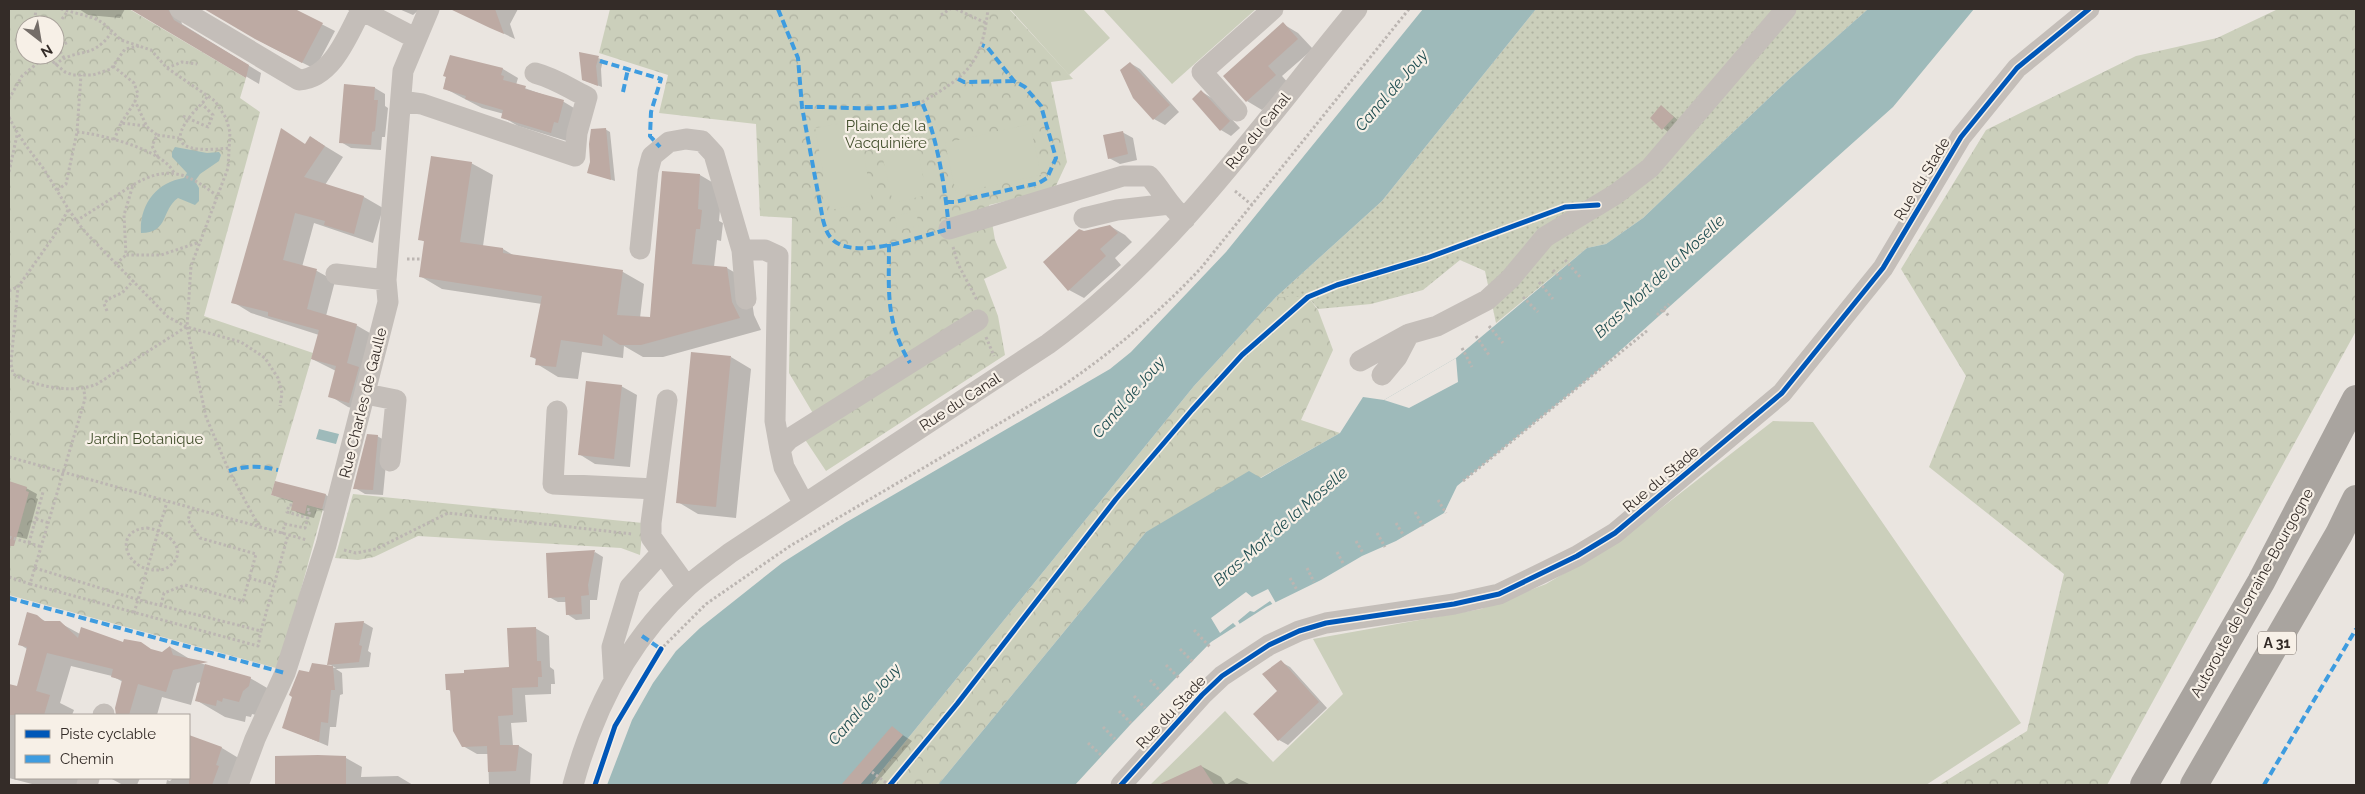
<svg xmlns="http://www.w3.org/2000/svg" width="2365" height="794" viewBox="0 0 2365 794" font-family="Raleway,sans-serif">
<defs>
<pattern id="grass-dots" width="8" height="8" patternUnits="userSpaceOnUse" patternTransform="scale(1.25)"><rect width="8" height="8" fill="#cbcfbb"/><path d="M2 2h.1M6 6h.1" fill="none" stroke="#afb2a1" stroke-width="1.8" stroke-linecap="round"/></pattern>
<pattern id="forest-crowns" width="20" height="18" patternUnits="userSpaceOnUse" patternTransform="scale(1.25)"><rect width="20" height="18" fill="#cbcfbb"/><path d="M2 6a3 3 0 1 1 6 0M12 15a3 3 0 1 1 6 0" fill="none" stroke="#afb2a1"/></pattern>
</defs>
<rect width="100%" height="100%" fill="#eae5e0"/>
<!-- grass -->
<path fill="url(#grass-dots)" d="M1536 9H1868L1788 80 1643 218 1606 244 1587 248 1496 323 1485 271 1460 260 1423 290 1371 304 1318 309 1308 297H1276L1382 201Z"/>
<!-- forest -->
<path fill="url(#forest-crowns)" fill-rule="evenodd" d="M9 9H129L246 78 240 98 260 112 204 316 313 353 271 495 323 509 288 637 276 668 9 595ZM25 25H55V55H25Z
M610 9H1009L1073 79 1051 82 1067 162 1054 190 989 205 995 240 1007 268 984 279 998 316 1005 355 826 471 796 426 814 415 789 373 792 218 760 216 756 124 659 113 668 75 599 53Z
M2278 9H2356V331L2107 785H1939L2027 731 2064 574 1929 467 1966 376 1901 269 1986 130 2136 56 2217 38Z
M1276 297H1308L1318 310 1333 350 1301 420 1340 433 1260 478 1146 532 938 785H870L1194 386Z
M353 494 643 523 640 555 621 548 418 536 374 557 358 560 335 558Z"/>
<!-- pitch -->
<path fill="#cbcfbb" d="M1010 9H1083L1110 38 1069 75Z
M1103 9H1256L1172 84Z
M858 120 872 202 830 210 815 128Z
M1030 124 1041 175 956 193 945 143Z
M913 129 927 195 893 203 878 137Z
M916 211 919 226 897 230 895 216Z
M1773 421 1813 422 2021 723 1926 785H1150L1225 711 1273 762 1343 694 1313 639 1481 609 1546 584 1619 541Z"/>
<!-- water -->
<path fill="#9ebaba" d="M1423 9H1536L1382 201 1276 297 1194 386 870 785H607L632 720 653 683 676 651 700 628 782 563 845 523 1110 369 1131 352 1226 252Z
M1868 9H1974L1893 107 1594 374 1457 486 1444 513 1396 541 1362 556 1321 580 1266 607 1211 642 1130 725 1075 785H938L1146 532 1249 471 1261 478 1340 433 1363 397 1384 400 1456 358 1587 248 1606 244 1643 218 1788 80Z
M175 147 207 153 219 152 221 155 219 161 200 174 195 181 199 188V201L195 205 178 198C161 210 169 233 141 233 139 206 156 182 184 178L187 173 172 157V152Z
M319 429 339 434 336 444 316 439Z"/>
<!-- pier -->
<path fill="#eae5e0" d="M1456 358 1458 382 1409 408 1384 400Z
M1268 589 1277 605 1274 606 1270 601 1254 612 1250 611 1238 621 1241 626 1238 628 1233 623 1220 633 1211 618 1246 592 1252 597Z"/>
<!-- shadow -->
<path fill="#0003" d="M79 9H125L120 18 88 15Z
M142 9H184L180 16 182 24 261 73 259 84 139 13Z
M206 9H292L335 31 315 69 269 46Z
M399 9H420L413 15Z
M468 9H518L510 24 515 39 465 15Z
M1283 24 1298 33 1313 49 1282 76 1290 85 1262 110 1247 101Z
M450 56 503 69 518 78 516 85 564 102 579 111 567 141 518 126 503 117 504 114 482 108 444 88Z
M598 58 603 60 601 69 602 87 583 80Z
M1130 63 1140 69 1179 112 1165 125 1154 119 1134 97Z
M345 86 375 88 385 94V106L388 108 385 137H382L381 150 351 148 341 142Z
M1202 92 1212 98 1240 128 1231 136 1221 130Z
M1662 107 1678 120 1668 132 1651 118Z
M605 129 610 132 615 181 589 172Z
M1122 132 1133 138 1137 160 1120 164 1109 158Z
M310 137 343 157 325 185 364 197 383 208 373 243 314 223 302 267 317 271 335 281 326 316 356 325 375 336 368 413 348 407 330 396 336 371 312 359 319 335 251 313 233 302Z
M471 163 493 175 483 246 503 249 513 255 623 272 644 284 640 318 651 319 663 172 700 175 722 188 719 221 723 223 721 241 717 240 714 267 727 268 749 281 754 315 761 330 663 357H643L624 346 623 358 582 352 578 379 558 377 537 364V360L532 357 542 304 442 289 420 276 425 242 420 239Z
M1110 226 1125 235 1132 242 1115 258 1121 265 1084 298 1069 290 1084 232Z
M731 357 751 369 736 518 698 514 678 502Z
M621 386 637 395 630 467 595 464 579 454Z
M377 436 388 442 383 495 365 494 355 488Z
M9 483 26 488 37 494 36 498 38 499 27 539 9 535Z
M273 495H326L335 501 332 513 317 509 314 518 302 515 292 509 294 503Z
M595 552 603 557 597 600H590V619L576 620 567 614V602H558L549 597Z
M37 617 47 622 60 623 80 634 162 653 170 647 193 661 250 678 279 695 268 718 252 714 251 717 246 716 245 722 225 717 196 700 201 682 197 683 191 705 162 697 157 715H117L116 709 123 682 112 676 71 666 60 703 74 710 72 715H16V778H95L93 785H36L9 778V685L18 687 27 649 19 644Z
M363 622 373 628 368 651 371 653 369 667 336 669 342 673 343 694 340 695 336 727H330L328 746 283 727 313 665 336 668 329 664Z
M535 628 549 636 550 667 554 670 555 684H551V694L525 695 527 722 511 723 513 746H519L532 754 530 785H489L488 754H477L463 746 452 692 447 689 511 668Z
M1281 662 1290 667 1327 708 1288 745 1279 740Z
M892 728 912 741 875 785H843Z
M191 737 222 748 250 765 243 785H166L167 780 170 781 173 778H189V743Z
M277 757 346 758 362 767 361 777 398 776 413 785H277Z
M1201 766 1221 777 1226 785 1237 778 1251 785H1175L1181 776Z
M110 778H140L137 785H123Z"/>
<!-- building -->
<path fill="#bdaaa3" d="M130 9H168L174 20 249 65 246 78Z
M204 9H295L323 23 302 63 255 39Z
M450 9H495L504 34 490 28Z
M1283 22 1298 39 1268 66 1276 75 1246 102 1223 76Z
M579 52 599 56 596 66 598 86 582 80Z
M450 55 503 68 501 75 504 76 503 80 526 86 525 89 564 100 558 123 554 122 551 133 501 118 503 110 465 99 466 96 443 89 446 77 443 76Z
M1130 62 1170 105 1153 120 1133 98 1120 70Z
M344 84 375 87 374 100H378L375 131 372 132 371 145 339 143Z
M1201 90 1230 121 1220 131 1192 99Z
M1661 105 1674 117 1662 130 1650 118Z
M281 128 305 144 310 136 325 146 304 177 364 196 354 234 324 225 325 221 295 213 283 260 317 269 307 309 357 324 347 363 359 367 349 403 328 397 336 366 311 359 319 330 268 316V312L231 303Z
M606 128 611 180 587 173 590 162 589 144 591 129Z
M1123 131 1128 154 1108 159 1103 135Z
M431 156 472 162 460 242 503 248V253L623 270 617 315 650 317 662 171 700 174 698 209 702 210 700 229H696L692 264 727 267 732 302 740 318 641 345H620L603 334 602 346 561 340 556 367 535 365 536 358 530 357 542 296 419 277 424 241 418 240Z
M1110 225 1118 233 1100 249 1106 256 1068 291 1043 262 1079 229 1084 231Z
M691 352 731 356 716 507 676 503Z
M586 381 622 385 614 459 578 455Z
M367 434 378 435 373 490 353 489Z
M9 481 27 487 26 491 29 492 14 546H9Z
M275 481 326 494 322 509 307 505 305 514 291 510 293 501 271 495Z
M595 550 588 585 589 595 581 596 582 614 566 615 565 597 548 598 546 553Z
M27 612 37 615 44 621H60L78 638 81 627 123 642 124 639 141 642 151 649 162 652 170 646 173 655 208 662 173 670 166 692 138 684 129 715H116L115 708 122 680 111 677 113 669 47 653 36 691 50 695 44 715H9V684L17 686 27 647 18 645Z
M364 621 359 645 362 646 359 662 327 665 335 623Z
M536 627 537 661H541L542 677H538V687L512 688 513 715 498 716 500 745H519L516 771 488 772 487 746 462 747 453 731 450 690H446L445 674 464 673V670L509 667 507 628Z
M1281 660 1319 702 1278 741 1253 714 1277 691 1262 674Z
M312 663 333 666 335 690H331L328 723 321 722 319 742 282 728 292 697 289 695 299 670 309 672Z
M205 664 251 677 249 686 243 691 239 702 223 698 222 702 217 700 216 706 195 701Z
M892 726 903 735 860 785H841Z
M189 735 222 747 216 765 219 766 212 785H189Z
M318 755 346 756V785H275V756Z
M1201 765 1214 785H1158Z"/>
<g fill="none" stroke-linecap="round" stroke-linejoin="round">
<!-- path -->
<path stroke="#bcb6b2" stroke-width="3" stroke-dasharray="2.5 2.5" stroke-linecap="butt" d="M61 9 94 18 103 23 121 40 151 50 167 68 215 101 226 118 230 132 228 168 191 266 187 327 206 417 229 471 260 528
M956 9 986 23
M941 15 950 9
M62 19 67 12
M34 25 36 9
M48 25H52
M55 27 64 44 68 42
M55 43 64 58
M45 55 65 72 73 75H93L111 69 125 49 139 46
M55 65C74 47 92 61 111 33
M113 66 134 83 138 94 135 101 147 127 157 135
M167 68 182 62 197 64
M207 97C202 105 194 110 189 118 161 155 207 150 230 148
M9 99 22 76 46 56
M922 102C968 75 982 64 988 9
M183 116 208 127 213 115 202 104
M9 117C18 136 30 151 43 168 58 191 70 215 88 235L168 317 187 327 241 342 265 358 278 378 282 393 280 406
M121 123 135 102
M77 132C101 134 164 150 174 173
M114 140 121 123 146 126
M158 157 152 146 157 135 179 138
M9 172 17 135
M57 190 66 184 77 132 81 75
M1235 191 1252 205
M68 210 54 236 18 287 11 363 13 374C36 387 73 394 97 384L186 327
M76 221 133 185
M197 243 161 255H126L124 215 133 185C167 165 186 172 216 195
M953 247 958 264 977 300
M407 259H421
M1565 260 1581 278
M116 264 126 255
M1553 270 1562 280
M1539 282 1553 299
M9 291 17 287
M1523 297 1538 312
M1663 310 1669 316
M107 311 104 304 108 299 122 293 134 280
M1657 315 1669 304
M1489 326 1503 343
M1476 336 1489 355
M986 337 994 356
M1462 348 1472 367
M9 457 307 540
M1463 481 1648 330
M1438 500 1446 513
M292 505H289L287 512 308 518
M1415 512 1423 526
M36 519 49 523
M1396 523 1404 536
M147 528C169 531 193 553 165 569 128 578 109 530 147 528Z
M1377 533 1385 547
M282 534 285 524 305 528 310 510 306 509
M9 537 42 547
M1356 541 1363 553
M29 543 43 492
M344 550 356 553 376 549 448 513 632 534
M1337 552 1344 565
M35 568 139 600 261 631 288 535
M1307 568 1314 582
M9 577 30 584 85 399 84 390
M249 578 274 585
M1290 578 1297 590
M30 584 258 646 261 631
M161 605 164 593 185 585 243 601 256 554 200 538 188 520 191 509
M134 613 167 502
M1194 630 1210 647
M1180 649 1193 662
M660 650 706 604 790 546 1058 389C1110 354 1158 314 1201 268L1409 9
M1166 665 1179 678
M1150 680 1161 692
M632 695 657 655
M1134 696 1145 708
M1119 711 1131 723
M1103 727 1115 739
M1088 743 1101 755
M872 772 889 785"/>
<!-- minor -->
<path stroke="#c4beb9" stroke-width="21" d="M180 9 299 80C332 78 348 35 361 10
M359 9 415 38
M401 101 422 104 575 156 577 133 587 97C568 88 557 79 535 73
M1237 111 1202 72 1273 9
M1084 218 1117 210 1170 204
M949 229 1123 176H1149C1162 190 1170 208 1185 219
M640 249 648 171 652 156 669 142 686 139 702 141 714 154 742 250 746 299
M742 250H765L778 256 775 421 780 449
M336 274 386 280
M1360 361 1409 334 1437 326 1487 300 1510 279 1545 237 1616 194 1650 168 1786 9
M1382 375 1397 357 1409 334
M366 394 396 400 390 461
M667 400 651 523V537L687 587
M557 411 553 484 655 489
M804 504 784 467 780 449 789 439 978 320
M614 680 612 647 630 587 662 552
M103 715 104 714
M87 785 89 778
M238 785 255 739 285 673 326 545 388 302 386 280 403 71 429 9
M573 785C593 711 629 639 688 586 701 574 716 564 730 553L1048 344C1172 254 1260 126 1357 9
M1121 785 1202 695 1222 676 1269 645 1299 631 1326 623 1454 604 1499 594 1577 556 1615 533 1782 393 1883 268 1961 137 2017 68 2089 9"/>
<!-- highway -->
<path stroke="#a9a49f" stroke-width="28" d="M2144 785 2261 582 2356 399
M2194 785 2339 534 2356 499"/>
<!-- quiet -->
<path stroke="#3e9ce0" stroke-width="4" stroke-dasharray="8 4" stroke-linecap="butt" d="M778 9 798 58 802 107 823 220C825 227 827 235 833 240 856 261 921 236 949 229 945 187 938 141 922 102 877 113 846 106 802 107
M600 61 661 79 651 112 650 136 660 147
M958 79 964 82 1014 81
M623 92 628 69
M946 202H955L1039 183 1047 178 1056 158 1041 106 1025 87 1014 81 987 47 982 45
M889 244C889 291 885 321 910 363
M229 471C247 465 260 466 278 470
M9 598 285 673
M642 636 661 649
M2264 785 2356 629"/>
<defs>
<path id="cycleway" d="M595 785 615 726 661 649
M890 785 957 704 1116 499 1192 410 1242 355 1308 297 1337 285 1427 258 1565 207 1598 205
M1121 785 1202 695 1222 676 1269 645 1299 631 1326 623 1454 604 1499 594 1577 556 1615 533 1782 393 1883 268 1961 137 2017 68 2089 9"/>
</defs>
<!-- cycleway casing -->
<use href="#cycleway" stroke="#f7f0e7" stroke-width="8"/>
<!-- cycleway -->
<use href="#cycleway" stroke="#0057b8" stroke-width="5"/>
</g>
<g text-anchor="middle" stroke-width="4.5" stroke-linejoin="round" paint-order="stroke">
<!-- shield labels -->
<rect fill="#f7f0e7" stroke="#6e6761" stroke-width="1" x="2258" y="631.5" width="38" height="23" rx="4"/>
<g font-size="14" font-weight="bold" fill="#342c28">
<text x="2277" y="648">A 31</text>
</g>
<!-- park labels -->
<g font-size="15" fill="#44502e" stroke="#f7f0e7">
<text x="886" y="131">Plaine de la<tspan x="886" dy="17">Vacquinière</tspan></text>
<text x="145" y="444">Jardin Botanique</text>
</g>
<!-- street labels -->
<g font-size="15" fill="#342c28" stroke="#f7f0e7">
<text transform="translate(1258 131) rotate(-51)" y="5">Rue du Canal</text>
<text transform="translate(1922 179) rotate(-59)" y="5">Rue du Stade</text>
<text transform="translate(960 402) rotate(-33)" y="5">Rue du Canal</text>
<text transform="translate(363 403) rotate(-76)" y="5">Rue Charles de Gaulle</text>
<text transform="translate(1661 479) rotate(-40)" y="5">Rue du Stade</text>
<text transform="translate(2252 593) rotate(-61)" y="5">Autoroute de Lorraine-Bourgogne</text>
<text transform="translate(1171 712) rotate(-47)" y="5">Rue du Stade</text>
</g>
<!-- water labels -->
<g font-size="16" font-style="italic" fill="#214f52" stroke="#f7f0e7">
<text transform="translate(1391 90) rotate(-49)" y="6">Canal de Jouy</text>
<text transform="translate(1659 276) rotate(-43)" y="6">Bras-Mort de la Moselle</text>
<text transform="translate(1128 397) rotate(-49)" y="6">Canal de Jouy</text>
<text transform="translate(1280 526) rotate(-41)" y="6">Bras-Mort de la Moselle</text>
<text transform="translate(864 704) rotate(-49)" y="6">Canal de Jouy</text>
</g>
</g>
<!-- border -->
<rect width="2365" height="794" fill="none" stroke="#342c28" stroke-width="20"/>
<!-- legend -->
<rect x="15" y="714" width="175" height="65" fill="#f7f0e7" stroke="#a9a29b"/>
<rect x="25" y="730" width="25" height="8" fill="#0057b8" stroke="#a9a29b"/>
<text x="60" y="739" font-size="15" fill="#342c28">Piste cyclable</text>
<rect x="25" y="755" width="25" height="8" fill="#3e9ce0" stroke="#a9a29b"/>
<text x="60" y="764" font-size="15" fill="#342c28">Chemin</text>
<!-- north arrow -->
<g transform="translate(40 40) rotate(149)"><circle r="24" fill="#f7f0e7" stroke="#a9a29b"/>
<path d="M0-4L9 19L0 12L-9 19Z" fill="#746d68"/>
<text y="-8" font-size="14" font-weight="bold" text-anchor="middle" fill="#342c28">N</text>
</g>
</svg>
